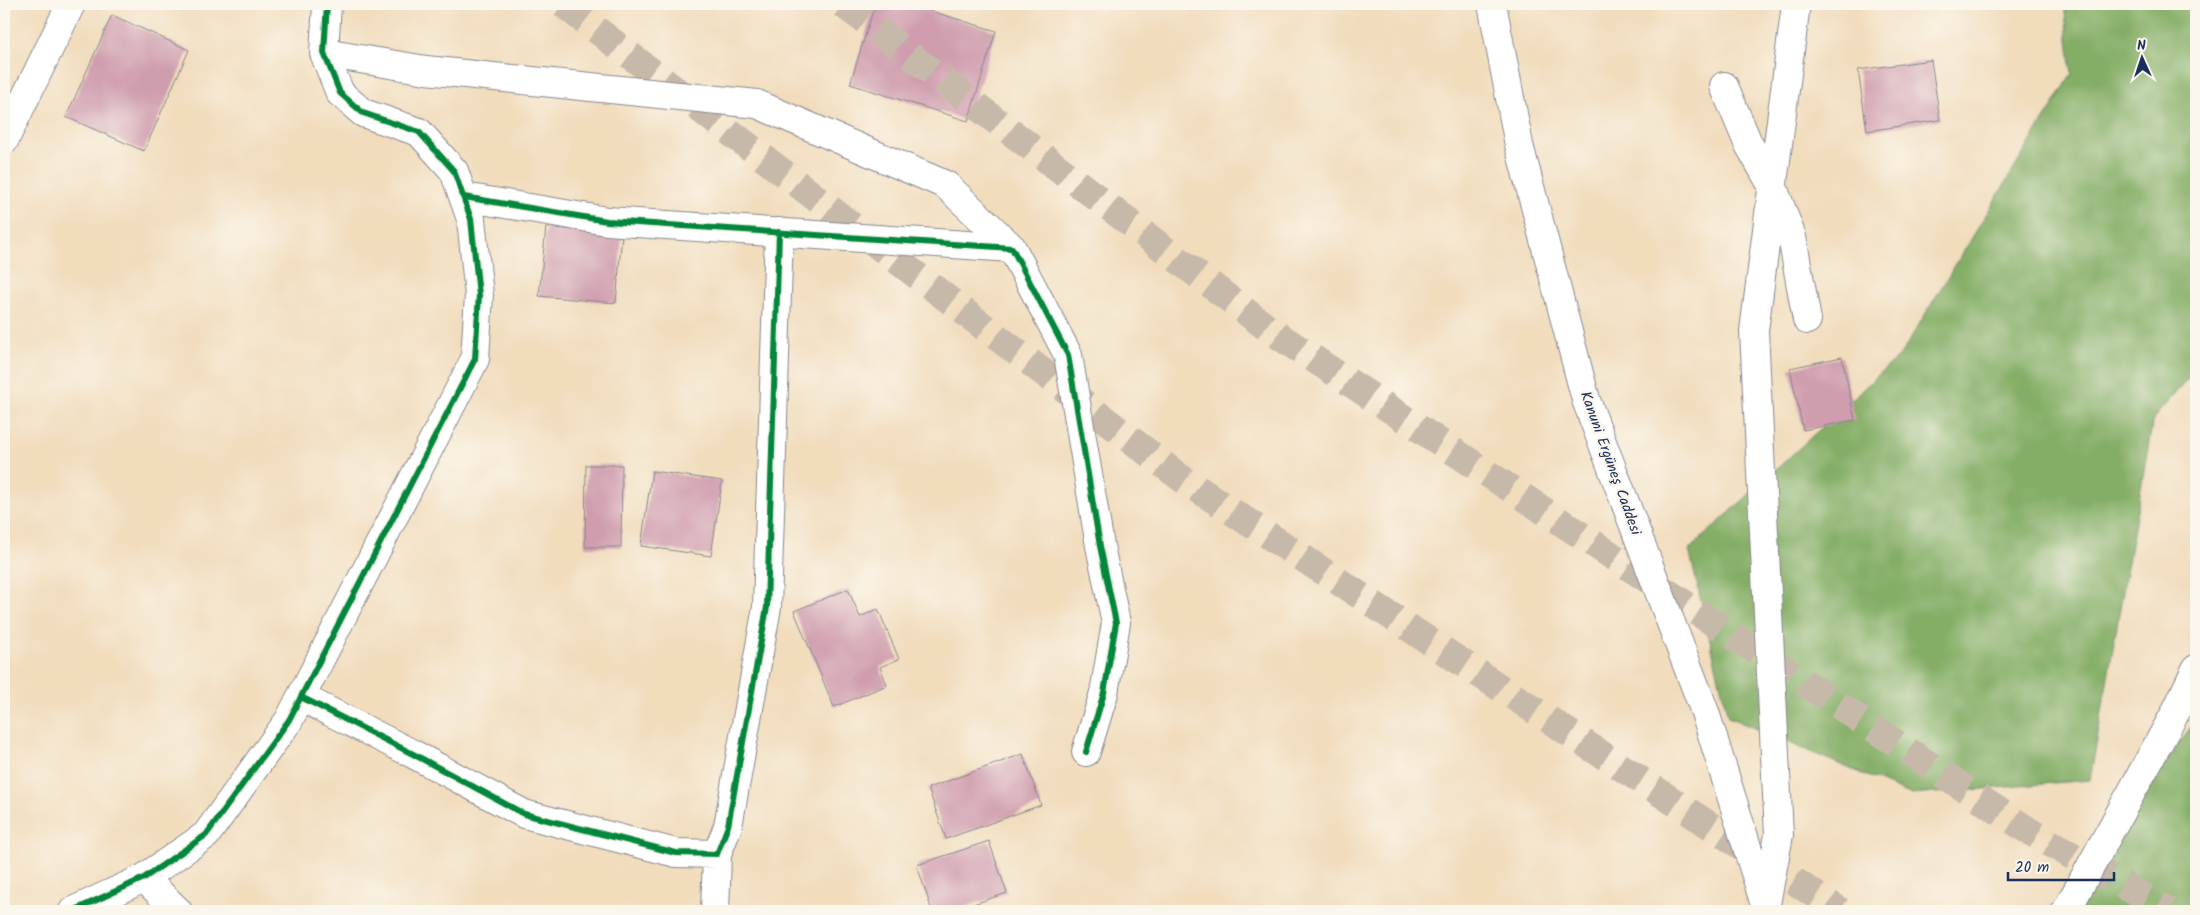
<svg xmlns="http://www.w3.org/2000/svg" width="2200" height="915" viewBox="0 0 2200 915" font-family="Kalam,sans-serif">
<rect width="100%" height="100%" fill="#fbf7ec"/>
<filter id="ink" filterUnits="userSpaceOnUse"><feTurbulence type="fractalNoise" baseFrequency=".02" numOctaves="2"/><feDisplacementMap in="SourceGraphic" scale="10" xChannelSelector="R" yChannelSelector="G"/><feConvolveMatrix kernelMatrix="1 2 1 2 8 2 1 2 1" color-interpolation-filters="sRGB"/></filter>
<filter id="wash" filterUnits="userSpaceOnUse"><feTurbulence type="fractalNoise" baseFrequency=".0096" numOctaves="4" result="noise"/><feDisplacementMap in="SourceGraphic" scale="20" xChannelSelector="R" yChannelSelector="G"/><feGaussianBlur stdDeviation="1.12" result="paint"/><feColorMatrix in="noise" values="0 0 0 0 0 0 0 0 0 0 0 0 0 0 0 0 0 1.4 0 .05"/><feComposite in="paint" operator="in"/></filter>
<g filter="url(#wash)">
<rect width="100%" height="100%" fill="#f1dcbc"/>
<!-- forest -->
<path fill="#84ae66" stroke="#506e62" d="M2064 4H2196V369L2153 419 2090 780 1912 795 1728 717 1689 550 1901 354 2072 74Z
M2196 720V911H2055Z"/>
<g id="blocks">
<!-- building -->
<path fill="#cf9dae" d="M644 4H664L663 8Z
M875 4H908L996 31 968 121 850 84Z
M112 15 189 50 144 151 66 117Z
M1931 60 1940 120 1867 131 1858 70Z
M546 227 622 234 616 303 539 296Z
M1842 357 1855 420 1803 430 1790 368Z
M586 465H622L621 547H585Z
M652 471 722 481 711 556 641 546Z
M848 589 860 617 878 609 899 659 880 667 887 685 834 707 794 611Z
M1023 754 1041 805 946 839 928 788Z
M989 841 1007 893 952 911H932L917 865Z
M4 853 10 861 4 865Z"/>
</g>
</g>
<g filter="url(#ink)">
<use href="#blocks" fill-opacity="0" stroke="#86868d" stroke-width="1"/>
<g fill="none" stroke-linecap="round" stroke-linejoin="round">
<!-- highway-tunnel -->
<path stroke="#c6b9a9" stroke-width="28" stroke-dasharray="28 14" stroke-linecap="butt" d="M563 4 1181 478 1840 911
M843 4 1270 330 2029 831 2169 911"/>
<defs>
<path id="minor" d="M1492 4 1519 145 1586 400 1705 712 1767 911
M324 53 426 70 757 104 946 185 1012 248
M1724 86 1748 143 1773 187 1792 237 1807 320
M4 141 71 4
M464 197 607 221 1012 248 1068 355 1100 546 1116 623 1104 693 1086 752
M301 697 413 754 524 814 676 853 717 854 728 826 767 607 779 232
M144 878 178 911
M1766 904 1779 835 1754 331 1796 4
M73 911 144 878 206 835 289 720 475 359 479 295 471 219 454 171 419 132 363 113 340 93 324 53 327 4
M715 911 717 854
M2066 911 2174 715 2196 669"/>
</defs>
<!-- minor casing -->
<use href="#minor" stroke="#86868d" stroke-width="30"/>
<!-- minor -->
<use href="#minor" stroke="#fff" stroke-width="28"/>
<defs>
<path id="cycleway" d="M464 197 607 221 1012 248 1068 355 1100 546 1116 623 1104 693 1086 752
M301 697 413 754 524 814 676 853 717 854 728 826 767 607 779 232
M73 911 144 878 206 835 289 720 475 359 479 295 471 219 454 171 419 132 363 113 340 93 324 53 327 4"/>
</defs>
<!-- cycleway casing -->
<use href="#cycleway" stroke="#fbf7ec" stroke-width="9"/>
<!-- cycleway -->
<use href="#cycleway" stroke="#00873e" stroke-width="6"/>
</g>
</g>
<g text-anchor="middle" stroke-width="5" stroke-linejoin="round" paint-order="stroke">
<!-- street labels -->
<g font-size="15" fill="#1b2f5e" stroke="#fbf7ec">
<text transform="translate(1611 463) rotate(70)" y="5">Kanuni Ergüneş Caddesi</text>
</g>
</g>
<!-- margin -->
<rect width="2200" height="915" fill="none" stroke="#fbf7ec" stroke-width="20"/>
<!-- north arrow -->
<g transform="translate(2142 58) rotate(357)" stroke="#fbf7ec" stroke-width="4" paint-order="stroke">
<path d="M0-4L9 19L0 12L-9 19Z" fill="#1b2f5e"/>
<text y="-8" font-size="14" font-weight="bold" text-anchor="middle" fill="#1b2f5e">N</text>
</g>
<!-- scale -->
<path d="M2008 872v8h106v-8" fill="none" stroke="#1b2f5e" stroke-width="2.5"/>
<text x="2015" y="872" font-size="15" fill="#1b2f5e" stroke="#fbf7ec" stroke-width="4" paint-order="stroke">20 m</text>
</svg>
